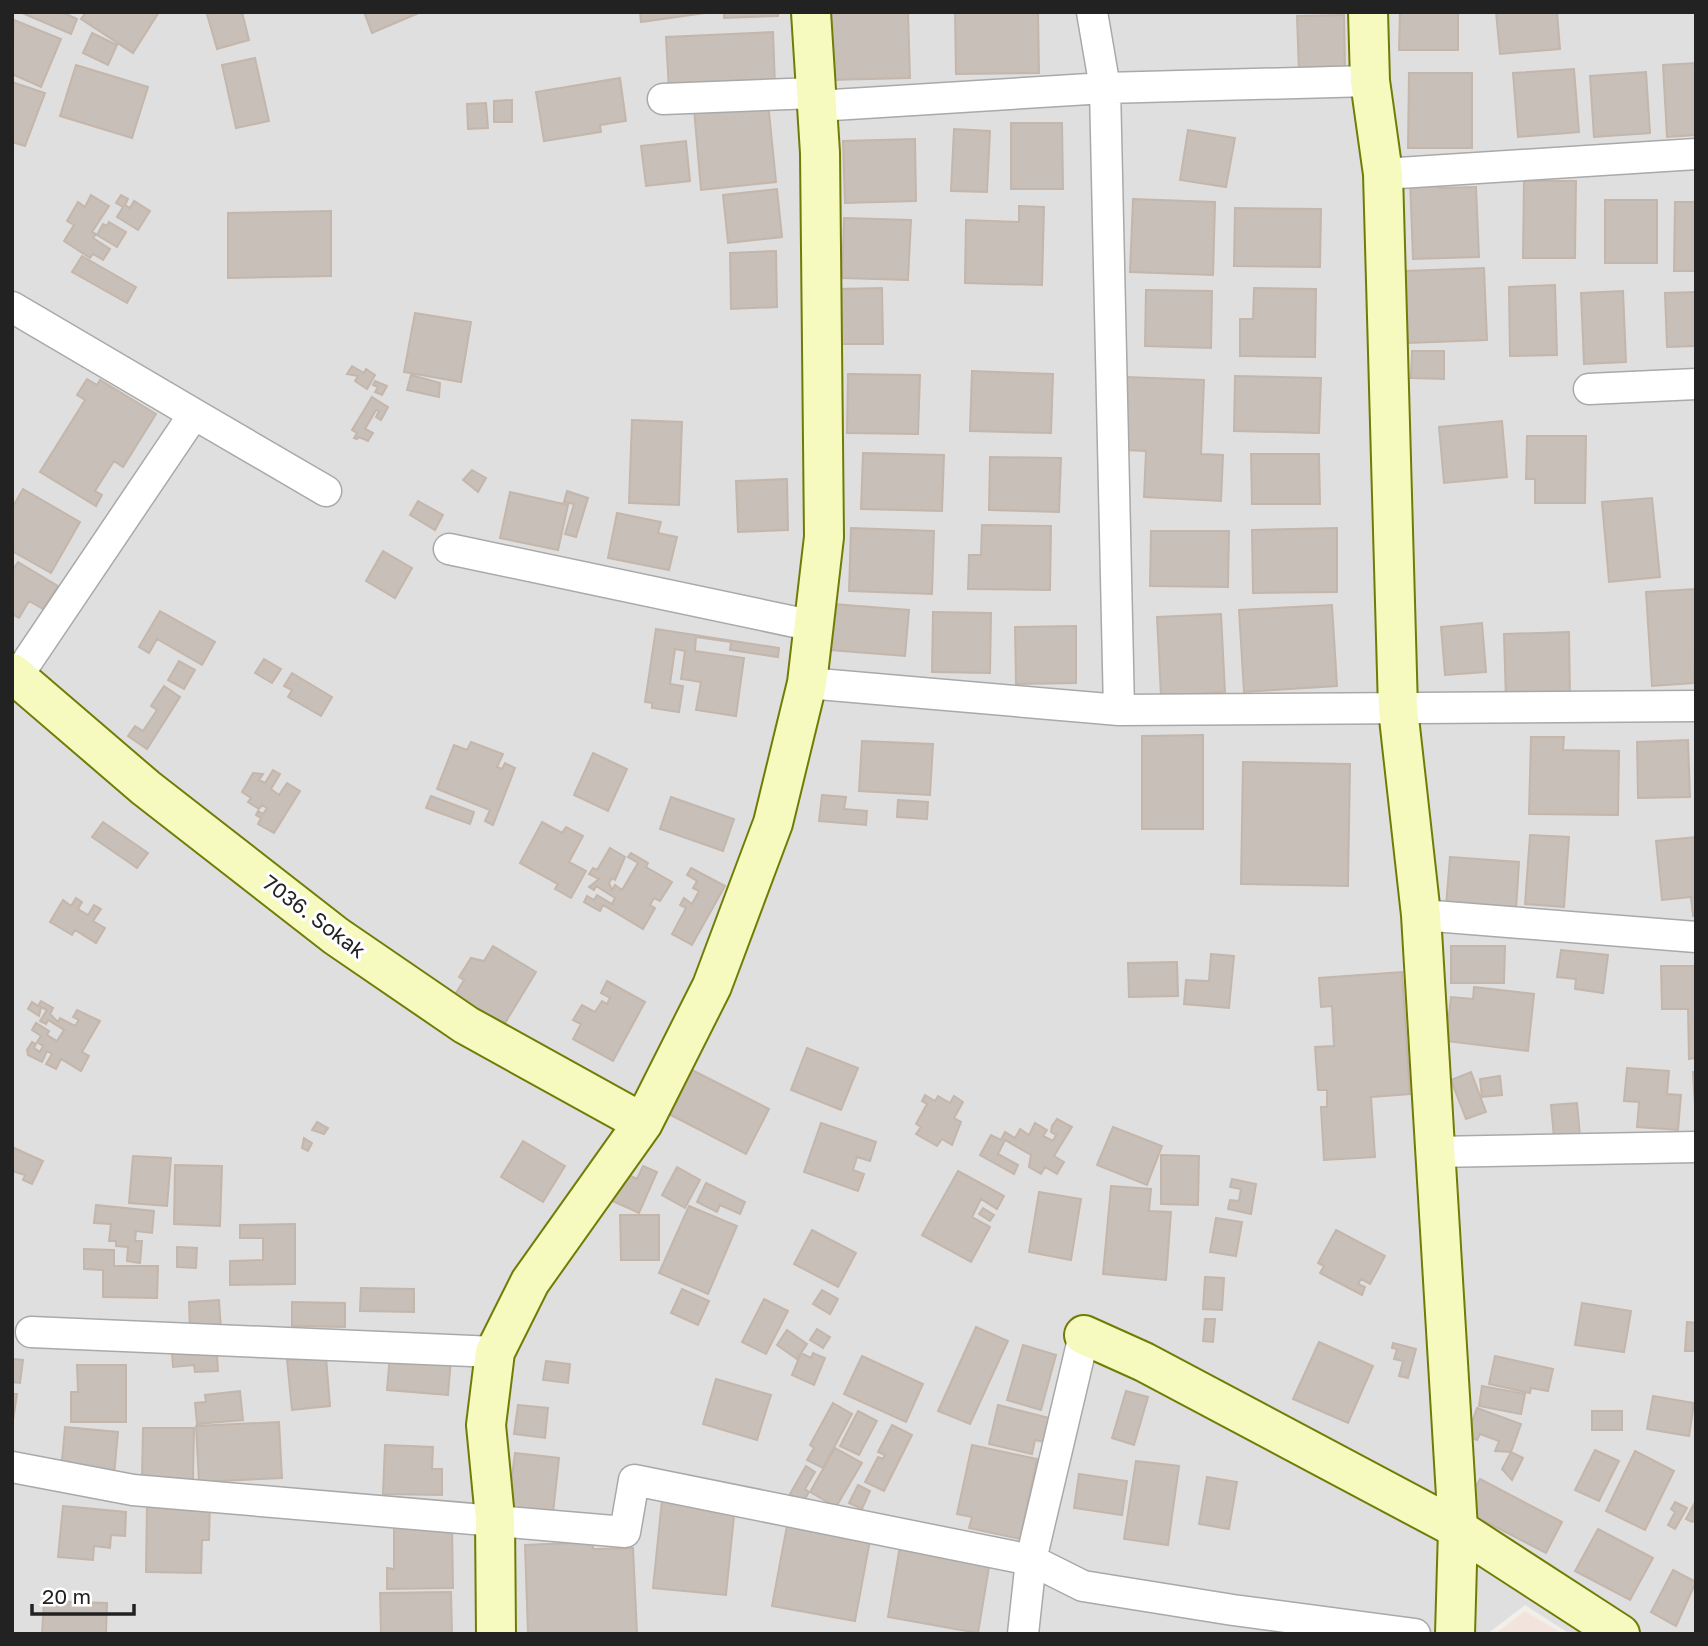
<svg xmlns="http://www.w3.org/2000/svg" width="1708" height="1646" viewBox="0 0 1708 1646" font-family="'Golos Text',sans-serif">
<rect width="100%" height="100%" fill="#f2efe9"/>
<!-- residential -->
<path fill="#e0dfdf" d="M12 12H1696V1634H1570L1525 1605 1487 1634H12Z"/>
<!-- military -->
<path fill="#f3e3dd" d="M1525 1611 1563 1634H1495Z"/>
<!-- building -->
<path fill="#c7bfb8" stroke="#c4b6ab" stroke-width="2" d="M20 12H62L77 19 71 34Z
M86 12H159L133 53 81 19Z
M212 12H242L249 40 217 49 207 14Z
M364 12H421L372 33Z
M640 12H712L641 22Z
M724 12H778V16L724 18Z
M827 12H908L910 78 829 80Z
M955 12H1038L1039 73 956 74Z
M1400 12H1458V50H1399Z
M1496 12H1557L1560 49 1500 54Z
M1344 15 1345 71 1299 72 1297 16Z
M14 20 61 39 41 87 12 74Z
M773 32 775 86 669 90 666 37Z
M92 33 117 45 108 65 83 53Z
M255 58 269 121 236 128 222 65Z
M1696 63V135L1667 137 1663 65Z
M76 65 148 87 132 138 60 116Z
M1574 69 1579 132 1518 137 1513 73Z
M1646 72 1650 133 1594 137 1590 76Z
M1409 73H1472V148H1408Z
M620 78 626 121 600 125 601 132 544 141 536 92Z
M12 82 45 93 25 146 12 142Z
M512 100V122H494V101Z
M768 102 776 182 701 190 694 109Z
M486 103 488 128 468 129 467 104Z
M1011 123H1062L1063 189H1011Z
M954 129 990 131 987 192 951 191Z
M1188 130 1235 138 1226 187 1180 180Z
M915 139 916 201 845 203 843 141Z
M686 141 690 181 646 186 641 146Z
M1410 179H1437L1438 188 1476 187 1479 257 1413 259Z
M1524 181H1576L1575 258H1523Z
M777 189 782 237 728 243 723 195Z
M91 195 109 206 92 232 96 234 93 238 110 249 103 260 93 254 90 258 64 241 74 225 67 221 78 202 85 207Z
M121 195 128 199 125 205 130 208 134 201 150 211 138 230 117 217 123 207 116 203Z
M1133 199 1215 202 1213 275 1130 272Z
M1605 200H1657V263H1605Z
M1675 202H1696V271H1674Z
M1019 206 1044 207 1042 285 965 283 966 220 1019 222Z
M1235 208 1321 209 1320 267 1234 266Z
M331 211V276L228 278V213Z
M844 218 911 220 908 280 842 278Z
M109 222 126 232 117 247 97 235 103 224 107 226Z
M776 251 777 307 731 309 730 253Z
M82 256 136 287 127 303 72 272Z
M1484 268 1487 340 1408 343 1405 271Z
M1555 285 1557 355 1510 356 1509 287Z
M882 288 883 344H837L836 289Z
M1254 288 1316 289 1315 357 1240 356V319H1253Z
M1146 290 1212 291 1211 348 1145 346Z
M1623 291 1626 362 1584 364 1581 293Z
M1696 292V346L1667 347 1665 293Z
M415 313 471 322 461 382 404 372Z
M1412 351H1444V379L1411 378Z
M352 366 364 373 366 369 375 375 367 389 355 381 358 376 347 374Z
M972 371 1053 374 1051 433 970 431Z
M848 374 920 375 918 434 847 433Z
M411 375 440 383 439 397 407 390Z
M1235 376 1321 378 1319 433 1234 431Z
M1126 377 1204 380 1201 454 1223 455 1221 501 1144 497 1146 451 1123 450Z
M87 379 97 385 100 380 156 414 123 467 114 461 95 491 102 495 96 506 40 472 85 400 77 395Z
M375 381 387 386 382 395 375 392 378 387 373 385Z
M372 397 388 407 381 420 376 417 379 411 376 410 365 429 373 433 368 441 359 437 357 439 354 438 357 433 352 430Z
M632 420 682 422 679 505 629 503Z
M1502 421 1507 477 1444 483 1439 427Z
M1527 436H1586L1585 503H1535V479H1526Z
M863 453 944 455 942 511 861 509Z
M1251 454H1319L1320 504H1252Z
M990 457 1061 458 1059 512 989 510Z
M472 470 486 478 478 492 463 480Z
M787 479 788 530 738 532 736 481Z
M23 489 80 522 51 573 12 551V508Z
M567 491 588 498 576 537 565 534 574 504 564 502Z
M510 492 568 505 558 550 500 538Z
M1652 498 1660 577 1609 582 1602 502Z
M418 501 443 515 435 530 410 515Z
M617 513 661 522 658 533 677 537 669 570 608 558Z
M982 525 1051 526 1050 590 968 589 969 555H981Z
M851 528 934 531 932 594 849 591Z
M1337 528V592L1253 593 1252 530Z
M1151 531H1229L1228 587 1150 586Z
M383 551 412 568 395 598 366 581Z
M18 562 58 586 43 609 29 601 19 618 12 614V571Z
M1696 589 1694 683 1652 686 1646 592Z
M833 604 909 610 905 656 830 650Z
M1332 605 1337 686 1244 692 1239 610Z
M160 611 215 642 202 665 157 639 149 653 139 647Z
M933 612 991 613 990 673 932 672Z
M1221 614 1225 692 1161 696 1157 617Z
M1482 623 1486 672 1445 675 1441 627Z
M1076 626V683L1016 684 1015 627Z
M656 629 779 648 778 657 730 650 731 642 696 637 695 651 744 658 736 716 696 710 701 682 681 679 685 651 675 649 670 684 683 686 679 712 652 708V703L645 702Z
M1569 632 1570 698 1506 700 1504 634Z
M264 659 281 669 272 683 255 673Z
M179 661 195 670 184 689 168 680Z
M292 673 332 697 321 716 288 697 292 690 284 686Z
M164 686 180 697 147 749 128 736 135 726 143 731 157 710 151 706Z
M1203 735V829H1142V736Z
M1531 737H1564L1563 750 1619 751 1618 815 1529 814Z
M1688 740 1690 797 1638 798 1637 742Z
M862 741 933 744 930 795 859 791Z
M471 742 503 754 497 767 502 769 505 763 515 768 493 825 485 821 490 810 437 789 454 745 467 750Z
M593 753 627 769 608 811 574 795Z
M1243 762 1350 764 1348 886 1241 884Z
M273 770 280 774 271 789 279 795 287 783 300 791 274 833 258 824 261 818 256 815 258 811 263 814 267 808 262 805 259 809 248 802 251 798 242 792 253 773 263 774 259 780 265 783Z
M822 795 846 797 844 809 867 811 866 825 819 821Z
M431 796 474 812 470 824 426 808Z
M671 797 734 819 723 851 660 829Z
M898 800 928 802 927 819 897 817Z
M103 822 148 853 137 868 92 837Z
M542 822 562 833 566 827 583 836 569 862 586 871 571 898 555 889 558 884 520 863Z
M1530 835 1569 837 1564 907 1525 904Z
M1696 837V916H1693L1691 897 1662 900 1656 841Z
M610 848 625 857 615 880 612 878 609 883 612 890 615 885 622 890 638 863 628 857 631 853 648 863 646 867 672 882 660 901 654 898 650 905 655 908 643 929 603 905 600 911 584 902 587 896 594 900 597 895 612 904 615 898 596 886 594 890 589 887 599 879 589 874 593 868 597 870Z
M1450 857 1519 862 1516 910 1446 906Z
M691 868 725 886 692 945 672 934 686 908 680 905 684 898 692 904 699 891 693 888 697 881 687 875Z
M76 898 82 902 78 909 88 915 94 905 101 909 93 921 105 928 96 943 75 930 72 935 50 922 63 900 71 906Z
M493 946 536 972 502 1028 453 998 464 980 459 977 471 958 484 961Z
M1451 946H1505L1504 983H1451Z
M1561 950 1608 955 1603 993 1575 989 1576 979 1557 977Z
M1211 954 1234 956 1229 1008 1184 1004 1186 980 1209 981Z
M1177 962 1178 996 1129 997 1128 963Z
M1661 966H1696V1058L1689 1059 1688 1009H1662Z
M1402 972 1410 1094 1371 1097 1375 1157 1324 1160 1321 1107H1327V1090H1318L1315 1047 1334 1046 1332 1006 1321 1007 1319 978Z
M607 981 645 1002 613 1061 573 1039 581 1024 573 1020 582 1005 595 1012 602 1001 607 1004 610 998 601 993Z
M1474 987 1534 994 1528 1051 1446 1041 1451 997 1473 999Z
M41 1001 53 1008 50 1014 58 1022 60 1018 75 1026 79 1020 73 1017 77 1010 100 1021 82 1052 89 1056 81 1071 61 1059 56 1069 46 1064 52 1054 47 1051 42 1062 28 1055 27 1050 32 1042 36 1044 34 1048 40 1052 43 1046 37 1042 41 1036 32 1030 36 1023 49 1031 47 1035 57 1041 64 1030 48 1020 46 1024 40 1021 47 1010 41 1007 39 1016 28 1009 32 1002 38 1006Z
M807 1048 858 1068 841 1110 791 1090Z
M688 1068 769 1109 746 1154 665 1112Z
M1627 1068 1669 1071 1667 1094 1681 1095 1678 1130 1637 1127 1639 1102 1624 1101Z
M1471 1072 1486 1112 1466 1119 1451 1080Z
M1693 1072H1696V1122Z
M1500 1076 1502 1095 1482 1097 1480 1079Z
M925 1095 935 1101 938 1096 950 1103 954 1096 963 1102 954 1118 961 1122 952 1145 942 1139 937 1146 916 1134 921 1127 916 1124 927 1104 922 1101Z
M1577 1103 1580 1136 1554 1138 1551 1105Z
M1057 1119 1072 1127 1054 1156 1064 1162 1057 1174 1045 1167 1041 1174 1029 1167 1031 1155 1005 1140 998 1154 1018 1165 1014 1174 980 1155 991 1135 1001 1140 1005 1132 1015 1138 1020 1129 1029 1135 1035 1123 1047 1130 1043 1136 1053 1141 1056 1135 1051 1132 1052 1126Z
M317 1122 328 1128 324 1134 312 1130Z
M821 1123 876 1142 870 1161 857 1157 853 1170 864 1174 858 1191 804 1172Z
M1113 1127 1162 1146 1147 1185 1097 1165Z
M304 1138 312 1143 308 1151 302 1148Z
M523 1141 565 1166 543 1202 501 1177Z
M12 1147 43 1161 32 1184 23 1180 25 1175 12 1171Z
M1161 1155 1199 1156 1198 1205 1161 1204Z
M133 1156 171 1158 167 1206 129 1203Z
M175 1165 222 1166 220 1226 174 1224Z
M643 1166 657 1172 639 1213 608 1199 620 1171 637 1179Z
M677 1167 700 1180 685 1208 662 1195Z
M958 1171 1004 1196 997 1209 981 1199 972 1217 990 1227 971 1262 922 1235Z
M1232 1179 1256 1184 1251 1214 1228 1209 1230 1200 1239 1201 1241 1189 1230 1187Z
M706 1183 745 1202 740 1214 720 1205 717 1212 697 1202Z
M1111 1186 1151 1189 1149 1211 1171 1212 1166 1280 1103 1274Z
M1039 1192 1081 1199 1071 1260 1029 1252Z
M96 1205 154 1211 152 1233 136 1231 135 1241H142L140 1263 127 1261 128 1247 116 1246V1241H109L111 1224 94 1223Z
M689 1206 737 1226 708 1294 659 1273Z
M983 1208 994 1215 990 1221 979 1214Z
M620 1215H659V1260H621Z
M1216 1218 1242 1222 1236 1256 1210 1252Z
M295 1224V1284L230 1285V1261L263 1260V1238H240V1225Z
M812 1230 856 1253 838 1287 794 1264Z
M1336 1230 1385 1256 1370 1284 1361 1279 1358 1284 1365 1287 1362 1295 1320 1273 1324 1266 1318 1263Z
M177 1247 197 1248 196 1268 177 1267Z
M84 1249 114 1250V1266H158L157 1298 103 1297V1270L84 1269Z
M1205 1277 1224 1278 1222 1310 1203 1309Z
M361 1288 414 1289V1312L360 1311Z
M682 1289 709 1301 698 1325 671 1313Z
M822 1290 838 1299 830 1314 813 1304Z
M764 1299 788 1311 766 1354 742 1342Z
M219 1300 221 1330 190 1331 189 1302Z
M292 1302 345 1303V1327L292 1326Z
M1582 1303 1631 1311 1624 1352 1575 1345Z
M1205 1319H1215L1213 1342 1203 1341Z
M1687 1322 1696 1323V1351H1685Z
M976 1327 1008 1341 970 1424 938 1411Z
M817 1329 830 1337 823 1348 810 1340Z
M787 1330 807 1344 797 1359 777 1345Z
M1319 1342 1373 1366 1348 1423 1293 1399Z
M1393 1343 1416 1349 1408 1378 1399 1376 1403 1361 1394 1359 1397 1349 1392 1348Z
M1023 1345 1056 1355 1041 1410 1007 1400Z
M221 1349 222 1355H217L218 1371 195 1372 194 1365 173 1367 172 1353Z
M801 1353 811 1358 813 1353 825 1358 814 1385 792 1375Z
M390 1354 451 1359 448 1395 387 1390Z
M862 1356 923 1384 906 1422 844 1394Z
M1495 1356 1553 1369 1548 1391 1531 1388 1530 1393 1489 1384Z
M326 1357 330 1406 292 1410 287 1360Z
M12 1359 23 1360 20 1383 12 1382Z
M546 1361 570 1364 568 1383 543 1380Z
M77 1365H126V1422H71V1392H78Z
M716 1379 771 1395 757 1440 703 1424Z
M1482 1386 1525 1394 1521 1414 1479 1406Z
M240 1391 243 1420 197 1424 195 1403 206 1402 205 1395Z
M1126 1391 1148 1397 1134 1445 1112 1438Z
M12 1394H17L13 1420H12Z
M1653 1396 1694 1403 1689 1436 1647 1429Z
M833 1403 852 1414 823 1468 807 1460 814 1448 810 1445Z
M518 1405 548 1408 545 1438 514 1434Z
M998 1405 1049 1418 1044 1442 1035 1440 1032 1454 989 1444Z
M1477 1408 1521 1424 1511 1452 1495 1451 1499 1441 1480 1434 1477 1440 1467 1436Z
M858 1411 877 1421 859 1455 840 1446Z
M1592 1411H1622V1430H1592Z
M279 1422 282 1478 199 1482 196 1426Z
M892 1425 912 1435 884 1491 865 1482 878 1457 883 1459 885 1455 878 1452Z
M65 1427 118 1432 114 1476 61 1471Z
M143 1428H194L193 1480H142Z
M385 1445 433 1447 432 1469H442V1495L383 1494Z
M972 1445 1037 1459 1020 1539 969 1528 972 1517 957 1514Z
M835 1448 862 1463 836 1507 810 1492Z
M1595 1450 1619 1461 1599 1501 1575 1490Z
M1635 1451 1674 1471 1645 1530 1606 1511Z
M1511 1452 1523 1458 1512 1480 1502 1469Z
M515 1453 559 1458 553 1513 508 1508Z
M1136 1461 1179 1466 1168 1545 1124 1539Z
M806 1466 815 1472 805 1489 809 1492 803 1502 790 1494Z
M1079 1474 1127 1481 1122 1515 1074 1508Z
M1207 1477 1237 1482 1229 1529 1199 1524Z
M1480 1479 1562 1522 1546 1553 1463 1510Z
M858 1485 870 1491 862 1509 849 1503Z
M662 1500 735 1506 726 1595 653 1588Z
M147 1502 210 1503 209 1540H202L201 1573 146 1572Z
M1675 1502 1687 1508 1675 1529 1668 1525 1675 1512 1671 1509Z
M1694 1504 1696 1520 1692 1522 1686 1519Z
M63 1506 126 1512 125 1536 111 1535 110 1548 94 1546 93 1560 58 1557Z
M788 1520 871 1535 855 1621 772 1606Z
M452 1524 453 1588 387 1589V1568L394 1569V1525Z
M1598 1529 1653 1558 1630 1600 1575 1571Z
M901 1540 991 1555 978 1633 888 1617Z
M593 1542V1549L633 1548 637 1634H528L525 1545Z
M1673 1570 1696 1582 1676 1626 1651 1612Z
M451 1592 452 1634H381L380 1593Z
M44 1601 107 1603 106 1634H42Z"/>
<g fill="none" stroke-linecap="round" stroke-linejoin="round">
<defs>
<path id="street" d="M1092 12 1105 88 1119 710
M663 99 815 93
M817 106 1105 88 1370 81
M1383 174 1696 154
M12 307 194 414 12 684
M1589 389 1696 384
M194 414 326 491
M449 549 814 626
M807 683 1119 710 1696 706
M1421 915 1696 937
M1435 1152 1696 1147
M31 1332 495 1352
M12 1467 133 1490 625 1532 634 1480 1031 1560 1083 1586 1233 1610 1415 1634
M1023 1634 1031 1560 1084 1335"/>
<path id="secondary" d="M1368 12 1370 81 1383 174 1398 709 1421 915 1458 1529 1455 1634
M12 673 146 788 336 936 466 1025 643 1123
M1084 1335 1144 1362 1458 1529 1620 1634
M496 1634 495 1518 486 1425 495 1352 530 1282 643 1123 712 986 773 823 807 683 824 537 820 153 811 12"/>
</defs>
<!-- street casing -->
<use href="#street" stroke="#a9a9a9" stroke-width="33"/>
<!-- secondary casing -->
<use href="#secondary" stroke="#707d05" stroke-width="42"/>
<!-- street -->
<use href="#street" stroke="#fff" stroke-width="30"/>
<!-- secondary -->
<use href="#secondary" stroke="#f7fabf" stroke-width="38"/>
</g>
<g text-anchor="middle" stroke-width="6" stroke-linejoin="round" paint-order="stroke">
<!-- street labels -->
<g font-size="21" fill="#222" stroke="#fff">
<text transform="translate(314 917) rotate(37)" y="7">7036. Sokak</text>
</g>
</g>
<!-- border -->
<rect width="1708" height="1646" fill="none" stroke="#222222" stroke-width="28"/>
<!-- scale -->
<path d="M32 1604v10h102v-10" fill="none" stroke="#222222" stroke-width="3.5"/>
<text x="42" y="1604" font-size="21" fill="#222222" stroke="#ffffff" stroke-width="5" paint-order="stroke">20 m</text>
</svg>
